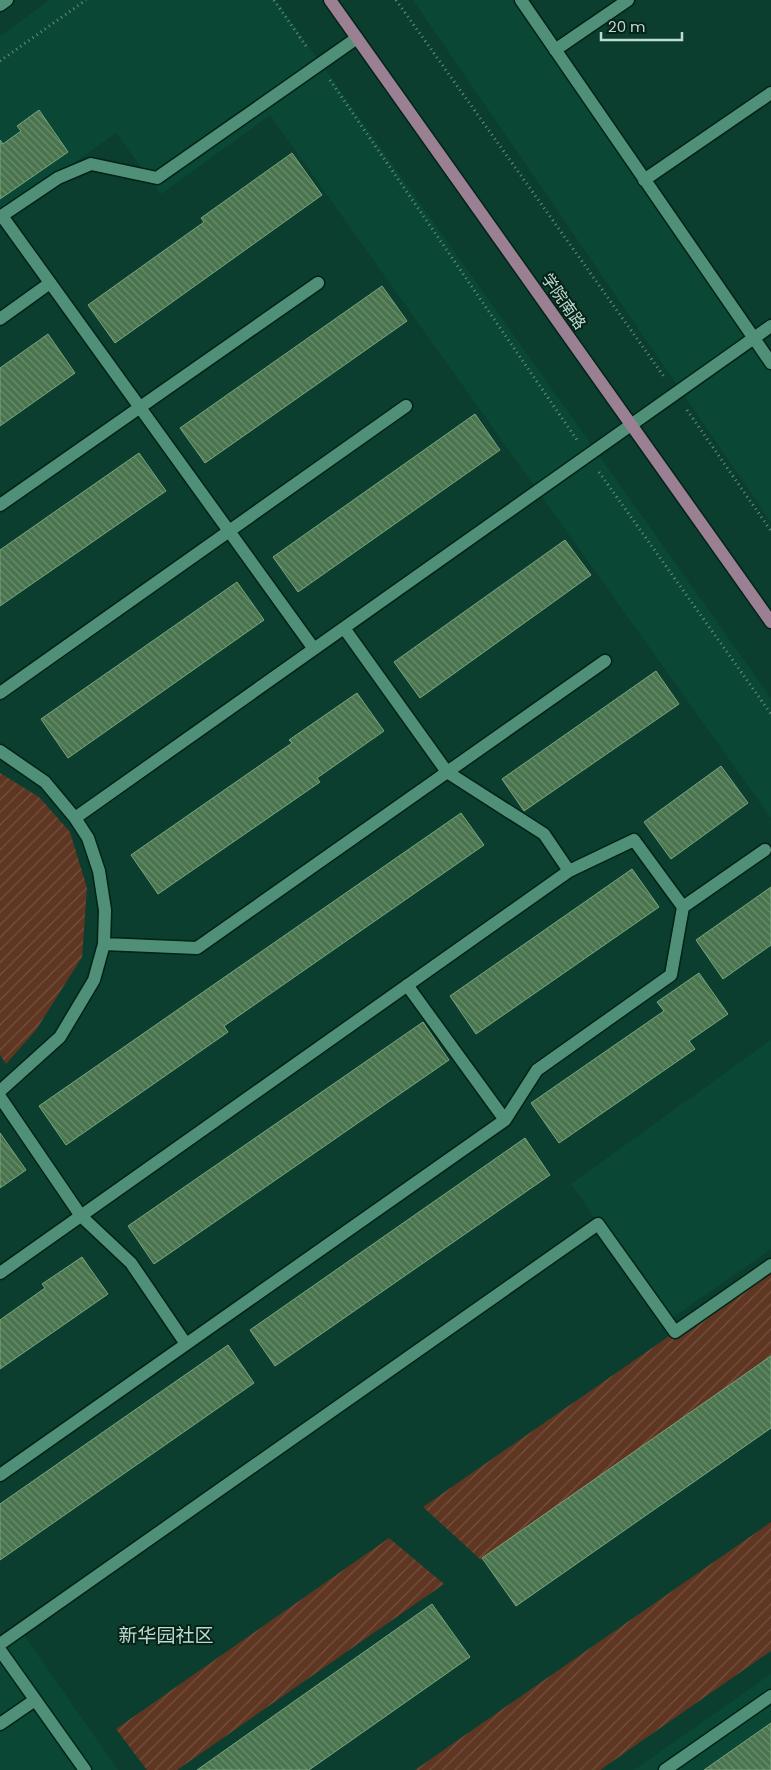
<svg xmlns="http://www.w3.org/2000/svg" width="771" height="1770" viewBox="0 0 771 1770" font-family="Poppins,'Noto Sans SC',sans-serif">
<defs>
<pattern id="garden-furrows" width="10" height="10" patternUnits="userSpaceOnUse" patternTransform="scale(1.25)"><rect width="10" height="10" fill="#5f3622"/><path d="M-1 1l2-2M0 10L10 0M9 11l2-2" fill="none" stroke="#745241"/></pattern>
<pattern id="building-back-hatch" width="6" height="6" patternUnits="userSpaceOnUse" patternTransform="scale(1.25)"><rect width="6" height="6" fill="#4a744e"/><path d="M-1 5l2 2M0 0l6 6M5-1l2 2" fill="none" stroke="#6a8e6f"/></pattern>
</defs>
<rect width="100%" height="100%" fill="#0b3e2e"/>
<!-- built -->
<path fill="#0a4835" d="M50 0H276L771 698V818L270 115 161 194 116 133 0 215V36Z
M413 0H522L771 365V522Z
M771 1040V1249L668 1321 571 1184Z
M21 1631 118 1770H0V1646Z
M771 1674V1770H634Z"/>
<!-- garden -->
<path fill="url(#garden-furrows)" d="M0 773 39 797 70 832 87 888 82 957 36 1030 6 1064 0 1055Z
M763 1271 771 1272V1361L481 1560 423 1507Z
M771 1522V1651L600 1770H415Z
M389 1538 444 1584 177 1770H147L116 1729Z"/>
<!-- building -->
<path fill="url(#building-back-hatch)" stroke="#78a57c" d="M39 110 68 152 0 199V140L3 144 21 131 17 126Z
M292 153 322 195 115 343 88 305 204 222 201 218Z
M382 286 407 321 205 463 180 428Z
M48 334 75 373 0 426V368Z
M475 414 500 450 298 592 273 557Z
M139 453 166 491 0 606V550Z
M565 540 591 575 420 698 394 662Z
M237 582 264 620 68 758 41 719Z
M656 671 679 704 524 811 502 779Z
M357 693 384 731 317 778 320 782 158 894 131 855 292 743 289 740Z
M721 766 748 803 671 859 644 822Z
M461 813 484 845 224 1026 228 1032 66 1145 39 1106Z
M632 869 659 907 476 1034 450 996Z
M771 887V945L723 979 696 940Z
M699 973 728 1014 689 1041 695 1049 559 1143 531 1103 664 1011 657 1002Z
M423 1022 449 1060 154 1264 128 1226Z
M0 1133 26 1170 0 1188Z
M525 1138 550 1175 275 1366 250 1330Z
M82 1257 108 1294 0 1369V1320L45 1288 42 1284Z
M228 1345 254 1383 0 1560V1504Z
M771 1356V1428L516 1606 482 1558Z
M432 1604 470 1657 309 1770H197Z
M771 1723V1770H704Z"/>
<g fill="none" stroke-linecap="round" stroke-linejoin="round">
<defs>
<path id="minor" d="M521 0 771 363
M0 5 7 0
M555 50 628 0
M644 180 771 93
M2 216 314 649
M0 217 58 178 91 164 157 178 357 38
M0 319 50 283
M0 505 318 283
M344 628 447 772 544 834 569 871
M0 693 406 406
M0 751 45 782 75 818 88 838 99 871 105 910 104 944 94 980 60 1037 0 1091
M75 818 771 326
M683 907 765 850
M104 944 197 948 605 661
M407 985 505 1120
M0 1097 81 1216 131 1263 186 1344
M0 1273 569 871 634 840 683 907 671 975 537 1070 505 1120 0 1475
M0 1644 598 1224 675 1332 771 1265
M0 1650 85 1770
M0 1724 35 1700
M665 1770 771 1696"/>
<path id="major" d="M330 0 771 622"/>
</defs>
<!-- minor casing -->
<use href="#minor" stroke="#012318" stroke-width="15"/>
<!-- major casing -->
<use href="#major" stroke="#012318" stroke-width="15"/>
<!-- path -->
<path stroke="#689082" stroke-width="3" stroke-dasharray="1 4" stroke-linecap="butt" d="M274 0 308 49
M396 0 665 378
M0 61 86 0
M330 80 577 440
M687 410 771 531
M599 472 771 714"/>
<!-- minor -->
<use href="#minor" stroke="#519078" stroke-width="12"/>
<!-- major -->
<use href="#major" stroke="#9a8092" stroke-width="12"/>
</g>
<g text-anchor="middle" stroke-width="4" stroke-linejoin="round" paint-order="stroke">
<!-- street labels -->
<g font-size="16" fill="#bddccf" stroke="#072218">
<text transform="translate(564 301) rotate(55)" y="6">学院南路</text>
</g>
<!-- quarter labels -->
<g font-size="19" fill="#bddccf" stroke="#072218">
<text x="166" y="1642">新华园社区</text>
</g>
</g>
<!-- scale -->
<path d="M601 32v8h81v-8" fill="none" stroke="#bddccf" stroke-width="2.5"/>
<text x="608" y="32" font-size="15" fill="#bddccf" stroke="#072218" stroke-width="4" paint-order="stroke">20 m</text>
</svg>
